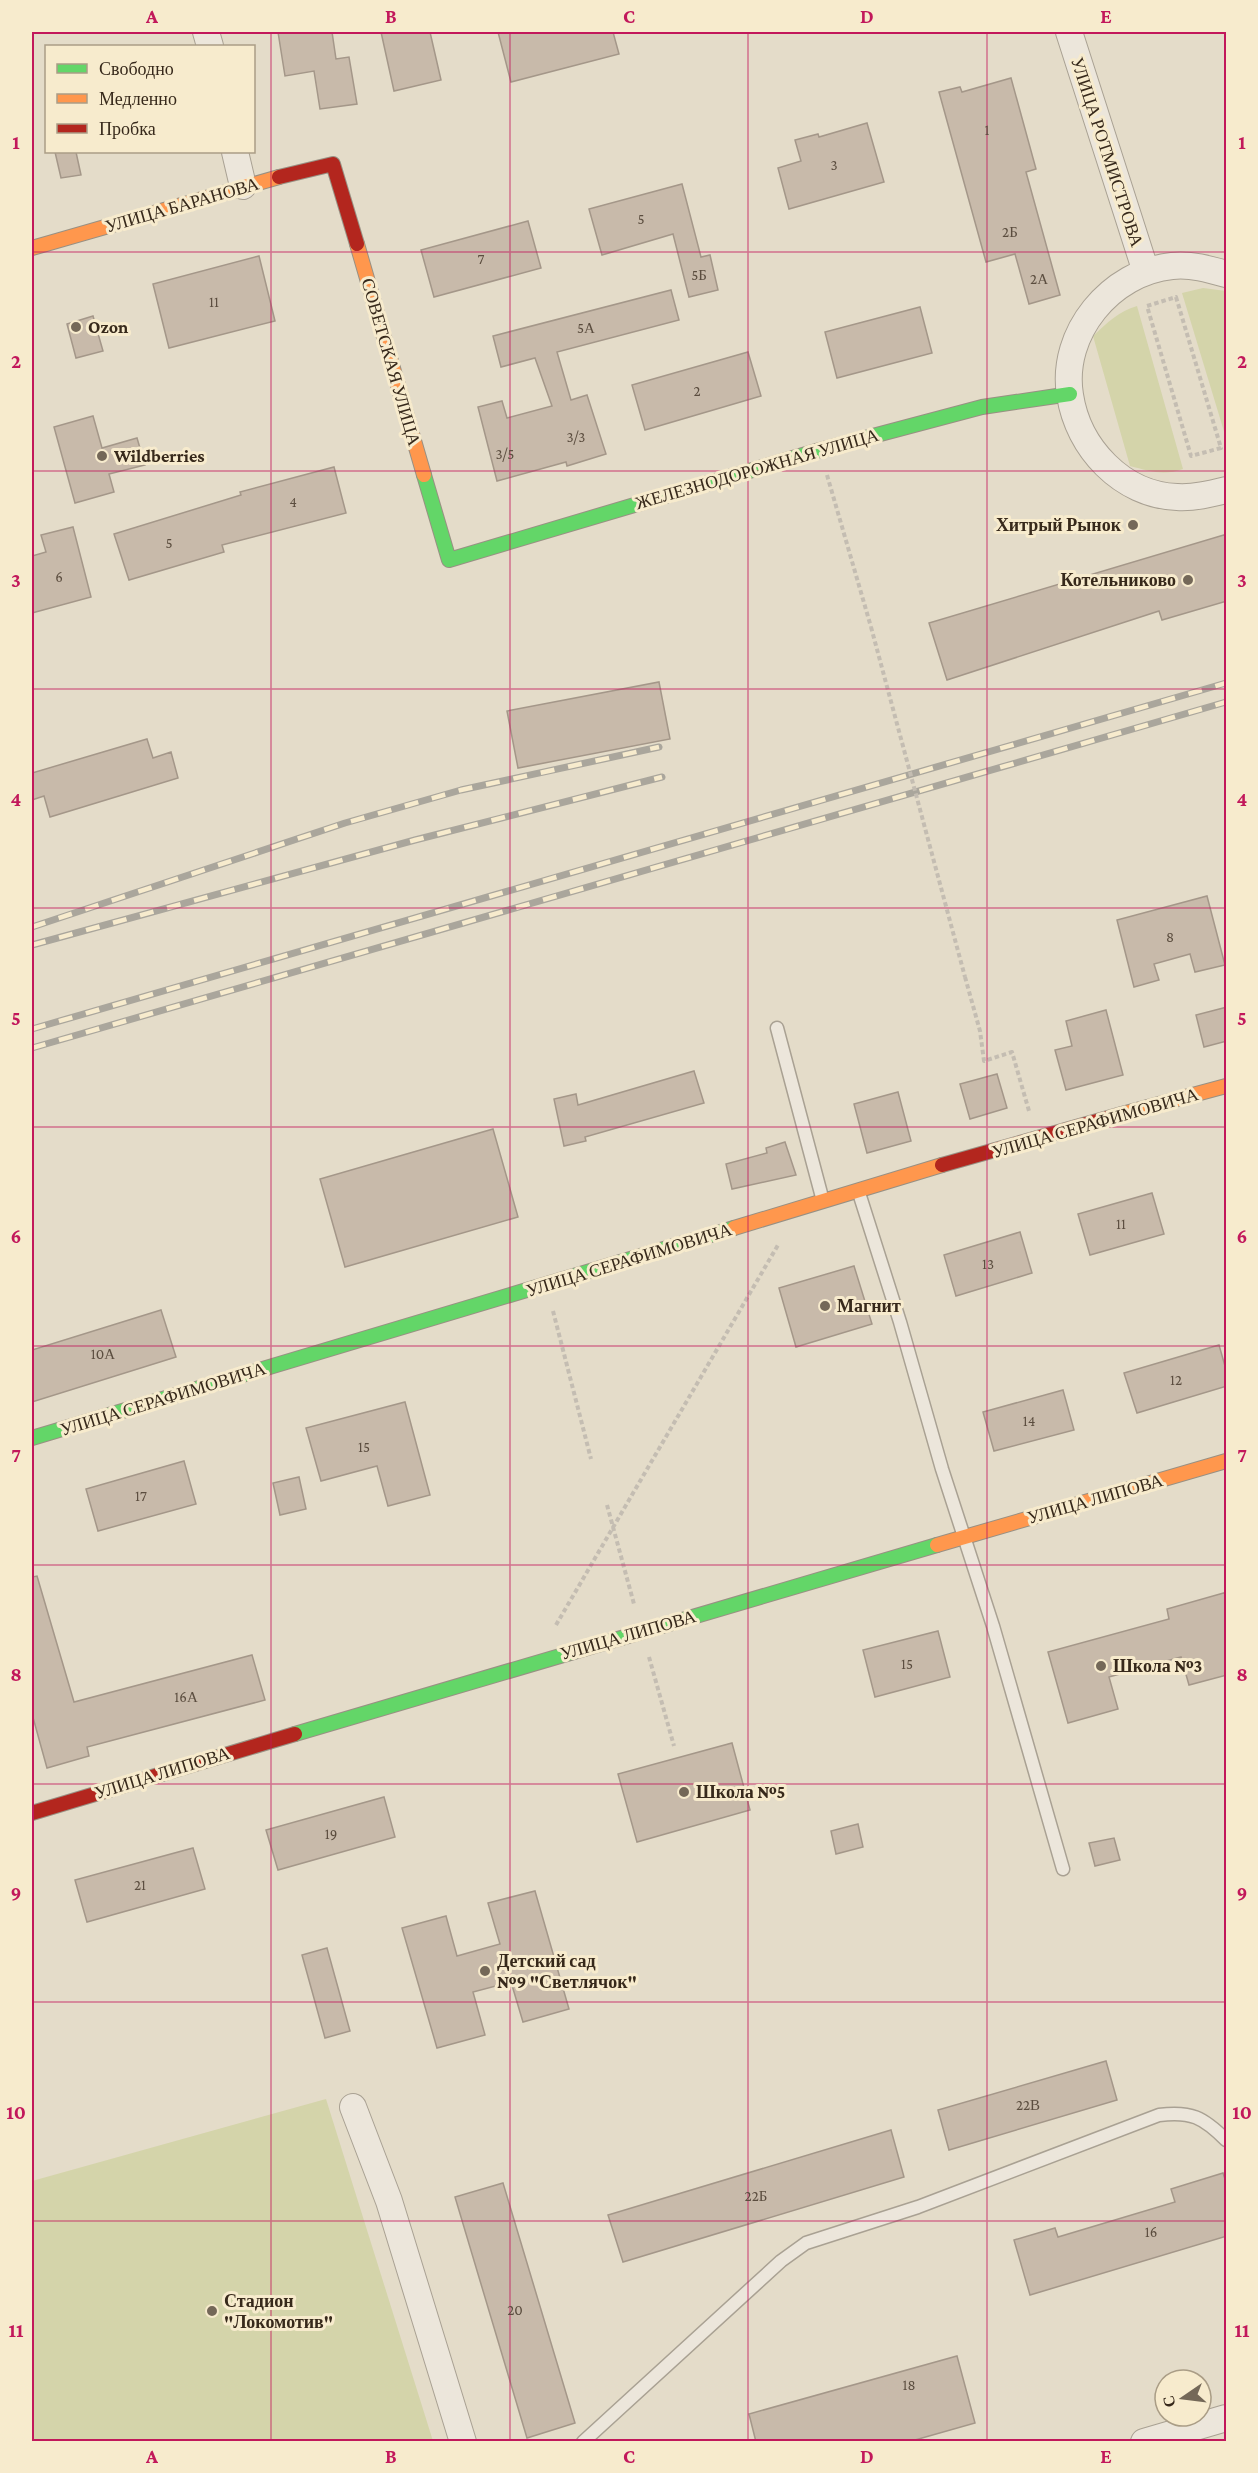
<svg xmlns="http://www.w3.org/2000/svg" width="1258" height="2473" viewBox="0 0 1258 2473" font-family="'Crimson Pro',serif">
<rect width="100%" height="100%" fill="#e4dcc9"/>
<!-- green -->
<path fill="#d4d4aa" d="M1203 288 1226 291V438L1182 293Z
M1137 306 1183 469C1164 476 1149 471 1130 466L1093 336C1107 323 1119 311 1137 306Z
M326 2099 433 2441H32V2181Z"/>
<!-- building -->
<path fill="#c8baaa" stroke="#a49789" stroke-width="1.5" d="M278 32H332L336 59 349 57 357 104 320 109 314 71 285 76Z
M381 32H430L441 80 394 91Z
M498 32H613L619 54 511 82Z
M1011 78 1036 169 1026 172 1060 295 1029 304 1015 254 986 262 939 92 960 87 962 92Z
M867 123 884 182 789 209 778 168 801 161 795 140 818 134 819 137Z
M55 152H76L81 175 61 178Z
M682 184 701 257 710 255 718 290 689 297 673 234 602 255 589 209Z
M528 221 541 268 434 297 421 250Z
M259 256 275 321 169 348 153 284Z
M671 290 679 320 557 352 571 400 587 395 606 454 567 466 566 462 497 481 478 407 502 401 507 418 552 406 535 358 501 367 493 336Z
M920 307 932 353 837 378 825 332Z
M93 316 103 351 76 358 67 324Z
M748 352 761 396 645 430 632 385Z
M93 416 102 448 137 438 145 465 109 474 114 492 75 503 54 427Z
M334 467 346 513 222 545 224 552 129 580 114 534 241 495 240 492Z
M73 527 91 597 32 613V556L46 552 41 535Z
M1227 534V601L1162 620 1159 611 947 680 929 623Z
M659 682 670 739 518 768 507 711Z
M147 739 153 758 171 752 178 778 50 817 44 796 32 800V773Z
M1207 896 1225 965 1195 972 1190 954 1154 964 1159 980 1134 987 1117 920Z
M1227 1007V1041L1204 1047 1196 1015Z
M1106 1010 1123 1075 1066 1090 1055 1050 1072 1046 1066 1021Z
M694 1071 704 1103 585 1137 586 1141 564 1146 554 1099 576 1094 578 1105Z
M997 1074 1007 1108 970 1119 960 1084Z
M898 1092 911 1141 867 1153 854 1104Z
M493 1129 518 1217 345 1267 320 1179Z
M785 1142 796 1175 732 1189 726 1164 767 1153 766 1148Z
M1152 1193 1164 1234 1090 1255 1078 1214Z
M1020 1232 1032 1273 956 1296 944 1255Z
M854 1266 872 1324 796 1347 779 1288Z
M161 1310 176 1357 32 1402V1350Z
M1219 1345 1227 1373V1386L1137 1413 1124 1373Z
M1063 1390 1074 1430 994 1451 983 1412Z
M405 1402 430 1495 388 1506 377 1466 321 1481 306 1428Z
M184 1461 196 1504 98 1531 86 1489Z
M299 1477 306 1509 280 1515 273 1483Z
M37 1576 74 1702 252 1655 265 1700 87 1747 89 1756 47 1768 32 1714V1577Z
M1227 1592V1675L1189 1685 1181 1657 1109 1677 1118 1709 1068 1723 1048 1652 1169 1619 1167 1609Z
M938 1631 950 1677 875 1697 863 1650Z
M732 1743 750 1810 637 1842 618 1774Z
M384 1797 395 1837 278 1870 266 1830Z
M858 1824 863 1847 836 1854 831 1831Z
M1114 1838 1120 1860 1095 1866 1089 1843Z
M193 1848 205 1889 87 1922 75 1880Z
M535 1891 569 2009 523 2022 511 1982 473 1992 485 2035 437 2048 402 1928 446 1916 457 1956 500 1944 488 1903Z
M327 1948 350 2031 325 2038 302 1955Z
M1106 2061 1117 2100 949 2150 938 2110Z
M891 2130 904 2177 623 2262 608 2215Z
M1223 2173 1227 2185V2236L1030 2295 1014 2240 1055 2228 1058 2237 1175 2202 1171 2189Z
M503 2183 575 2423 527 2438 455 2197Z
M957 2356 975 2423 908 2442H756L749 2414Z"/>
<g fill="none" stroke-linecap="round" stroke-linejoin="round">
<defs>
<path id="lane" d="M777 1028 823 1201
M859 1193 900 1322 942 1469 993 1626 1063 1869
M583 2442 781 2261 806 2243 918 2207 1159 2115C1191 2111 1203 2117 1226 2140"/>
<path id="street" d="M206 32 210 46
M1069 32 1146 272
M235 152 243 186
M1226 274C1209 269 1191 264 1172 266 1111 272 1060 333 1070 395 1078 448 1122 495 1177 497 1194 498 1210 494 1226 490
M353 2107 389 2201 463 2442
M1144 2442 1226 2418"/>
<path id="fast" d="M424 475 449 560 820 450 982 407 1070 394
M32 1438 734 1228
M295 1734 937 1545"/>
<path id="slow" d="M357 244 424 475
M32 248 279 177
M1122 1114 1226 1086
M734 1228 942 1165
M937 1545 1226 1461"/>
<path id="jam" d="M279 177 333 164 357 244
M942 1165 1122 1114
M32 1813 295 1734"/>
</defs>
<!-- lane casing -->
<use href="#lane" stroke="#a9a193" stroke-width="15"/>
<!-- street casing -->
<use href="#street" stroke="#a9a193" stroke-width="28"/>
<!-- fast casing -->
<use href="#fast" stroke="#989083" stroke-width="16"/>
<!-- slow casing -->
<use href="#slow" stroke="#989083" stroke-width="16"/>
<!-- jam casing -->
<use href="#jam" stroke="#989083" stroke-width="16"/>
<!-- path -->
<path stroke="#c4bdb2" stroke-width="4" stroke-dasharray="4.5 3" stroke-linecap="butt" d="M1176 297 1221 448 1191 456 1147 306Z
M827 475 871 627
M965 977 980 1031 984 1061 1012 1052 1029 1111
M553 1311 591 1459
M607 1505 634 1604
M556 1625 778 1245
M649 1657 674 1746"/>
<!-- lane -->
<use href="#lane" stroke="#ece6db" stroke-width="12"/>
<!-- street -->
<use href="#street" stroke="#ece6db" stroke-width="26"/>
<!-- fast -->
<use href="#fast" stroke="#63d668" stroke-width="14"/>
<!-- slow -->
<use href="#slow" stroke="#ff974d" stroke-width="14"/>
<!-- jam -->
<use href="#jam" stroke="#b3261e" stroke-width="14"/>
<defs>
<path id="rail" d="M32 927 345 823 461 790 659 747
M32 945 415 840 662 777
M32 1029 1226 683
M32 1048 1226 702"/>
</defs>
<!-- rail casing -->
<use href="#rail" stroke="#aaa69c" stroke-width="7"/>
<!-- rail -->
<use href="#rail" stroke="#f7ebcd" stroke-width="4.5" stroke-dasharray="14" stroke-linecap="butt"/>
<!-- path-bridge -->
<path stroke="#c4bdb2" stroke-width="4" stroke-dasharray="4.5 3" stroke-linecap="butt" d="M871 627 965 977"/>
</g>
<!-- grid -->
<path fill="none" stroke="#c2185b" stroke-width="1.5" stroke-opacity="0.55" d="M271 32V2442M510 32V2442M748 32V2442M987 32V2442M32 252H1226M32 471H1226M32 689H1226M32 908H1226M32 1127H1226M32 1346H1226M32 1565H1226M32 1784H1226M32 2002H1226M32 2221H1226"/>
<!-- markers -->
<g fill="#746858" stroke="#f7ebcd" stroke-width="2">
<circle cx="76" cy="327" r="6"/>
<circle cx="102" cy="456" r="6"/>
<circle cx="1133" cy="525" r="6"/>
<circle cx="1188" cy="580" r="6"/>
<circle cx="825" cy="1306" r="6"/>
<circle cx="1101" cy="1666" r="6"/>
<circle cx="684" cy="1792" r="6"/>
<circle cx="485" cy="1971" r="6"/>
<circle cx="212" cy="2311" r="6"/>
</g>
<g text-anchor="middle" stroke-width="6" stroke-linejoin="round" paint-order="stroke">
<!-- number labels -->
<g font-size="15" fill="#5b4d3f">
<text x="987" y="135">1</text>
<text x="834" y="170">3</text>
<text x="641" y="224">5</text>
<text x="1010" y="237">2Б</text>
<text x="481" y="264">7</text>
<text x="699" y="280">5Б</text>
<text x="1039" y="284">2А</text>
<text x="214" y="307">11</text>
<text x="586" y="333">5А</text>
<text x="697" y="396">2</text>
<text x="576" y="442">3/3</text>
<text x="505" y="459">3/5</text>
<text x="293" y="507">4</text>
<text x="169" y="548">5</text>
<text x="59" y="582">6</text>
<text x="1170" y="942">8</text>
<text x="1121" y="1229">11</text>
<text x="988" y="1269">13</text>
<text x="103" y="1359">10А</text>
<text x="1176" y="1385">12</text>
<text x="1029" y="1426">14</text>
<text x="364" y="1452">15</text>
<text x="141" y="1501">17</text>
<text x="907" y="1669">15</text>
<text x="186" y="1702">16А</text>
<text x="331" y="1839">19</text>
<text x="140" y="1890">21</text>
<text x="1028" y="2110">22В</text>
<text x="756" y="2201">22Б</text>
<text x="1151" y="2237">16</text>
<text x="515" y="2315">20</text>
<text x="909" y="2390">18</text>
</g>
<!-- street labels -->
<g font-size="18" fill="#37291b" stroke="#f7ebcd">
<text transform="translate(1107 152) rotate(72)" y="6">УЛИЦА РОТМИСТРОВА</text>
<text transform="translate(182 205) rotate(-16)" y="6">УЛИЦА БАРАНОВА</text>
<text transform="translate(391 362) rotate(74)" y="6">СОВЕТСКАЯ УЛИЦА</text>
<text transform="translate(757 469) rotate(-16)" y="6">ЖЕЛЕЗНОДОРОЖНАЯ УЛИЦА</text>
<text transform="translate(1095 1123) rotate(-16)" y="6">УЛИЦА СЕРАФИМОВИЧА</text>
<text transform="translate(629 1260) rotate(-17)" y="6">УЛИЦА СЕРАФИМОВИЧА</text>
<text transform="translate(163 1399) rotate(-17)" y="6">УЛИЦА СЕРАФИМОВИЧА</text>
<text transform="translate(1095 1499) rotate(-16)" y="6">УЛИЦА ЛИПОВА</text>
<text transform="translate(628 1635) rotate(-16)" y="6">УЛИЦА ЛИПОВА</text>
<text transform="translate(162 1773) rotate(-17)" y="6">УЛИЦА ЛИПОВА</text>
</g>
<!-- poi labels -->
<g font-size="18" font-weight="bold" fill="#37291b" stroke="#f7ebcd" text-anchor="start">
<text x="88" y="333">Ozon</text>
<text x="114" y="462">Wildberries</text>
<text x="1121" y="531" text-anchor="end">Хитрый Рынок</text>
<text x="1176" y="586" text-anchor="end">Котельниково</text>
<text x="837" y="1312">Магнит</text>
<text x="1113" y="1672">Школа №3</text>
<text x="696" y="1798">Школа №5</text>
<text x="497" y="1967">Детский сад<tspan x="497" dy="21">№9 "Светлячок"</tspan></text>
<text x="224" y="2307">Стадион<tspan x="224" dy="21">"Локомотив"</tspan></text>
</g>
</g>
<!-- border -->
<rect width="1258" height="2473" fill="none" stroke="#f7ebcd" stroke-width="66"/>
<!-- legend -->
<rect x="45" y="45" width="210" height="108" fill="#f7ebcd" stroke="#aa9d86" stroke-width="1.5"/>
<rect x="57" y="64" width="30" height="9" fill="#63d668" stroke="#aa9d86" stroke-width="1.5"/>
<text x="99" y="75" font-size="18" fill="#37291b">Свободно</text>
<rect x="57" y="94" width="30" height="9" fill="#ff974d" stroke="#aa9d86" stroke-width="1.5"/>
<text x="99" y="105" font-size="18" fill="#37291b">Медленно</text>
<rect x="57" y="124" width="30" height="9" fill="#b3261e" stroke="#aa9d86" stroke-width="1.5"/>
<text x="99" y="135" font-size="18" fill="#37291b">Пробка</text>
<!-- north arrow -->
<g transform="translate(1183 2398) rotate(256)"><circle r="28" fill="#f7ebcd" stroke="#aa9d86" stroke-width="1.5"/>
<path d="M0-4.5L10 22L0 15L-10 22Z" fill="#746858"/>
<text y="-9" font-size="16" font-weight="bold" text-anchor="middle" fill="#37291b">С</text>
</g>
<rect x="33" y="33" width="1192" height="2407" fill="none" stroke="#c2185b" stroke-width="2"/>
<g font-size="20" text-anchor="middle" font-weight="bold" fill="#c2185b">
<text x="152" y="23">A</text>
<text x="391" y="23">B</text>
<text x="629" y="23">C</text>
<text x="867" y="23">D</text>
<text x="1106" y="23">E</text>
<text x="16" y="149">1</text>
<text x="1242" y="149">1</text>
<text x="16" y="368">2</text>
<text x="1242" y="368">2</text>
<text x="16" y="587">3</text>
<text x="1242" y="587">3</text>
<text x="16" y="806">4</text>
<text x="1242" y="806">4</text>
<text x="16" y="1025">5</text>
<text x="1242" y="1025">5</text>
<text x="16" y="1243">6</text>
<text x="1242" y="1243">6</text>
<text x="16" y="1462">7</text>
<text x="1242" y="1462">7</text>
<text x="16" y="1681">8</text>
<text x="1242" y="1681">8</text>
<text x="16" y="1900">9</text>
<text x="1242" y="1900">9</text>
<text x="16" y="2119">10</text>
<text x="1242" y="2119">10</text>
<text x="16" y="2337">11</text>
<text x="1242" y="2337">11</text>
<text x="152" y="2463">A</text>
<text x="391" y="2463">B</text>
<text x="629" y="2463">C</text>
<text x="867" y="2463">D</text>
<text x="1106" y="2463">E</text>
</g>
</svg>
